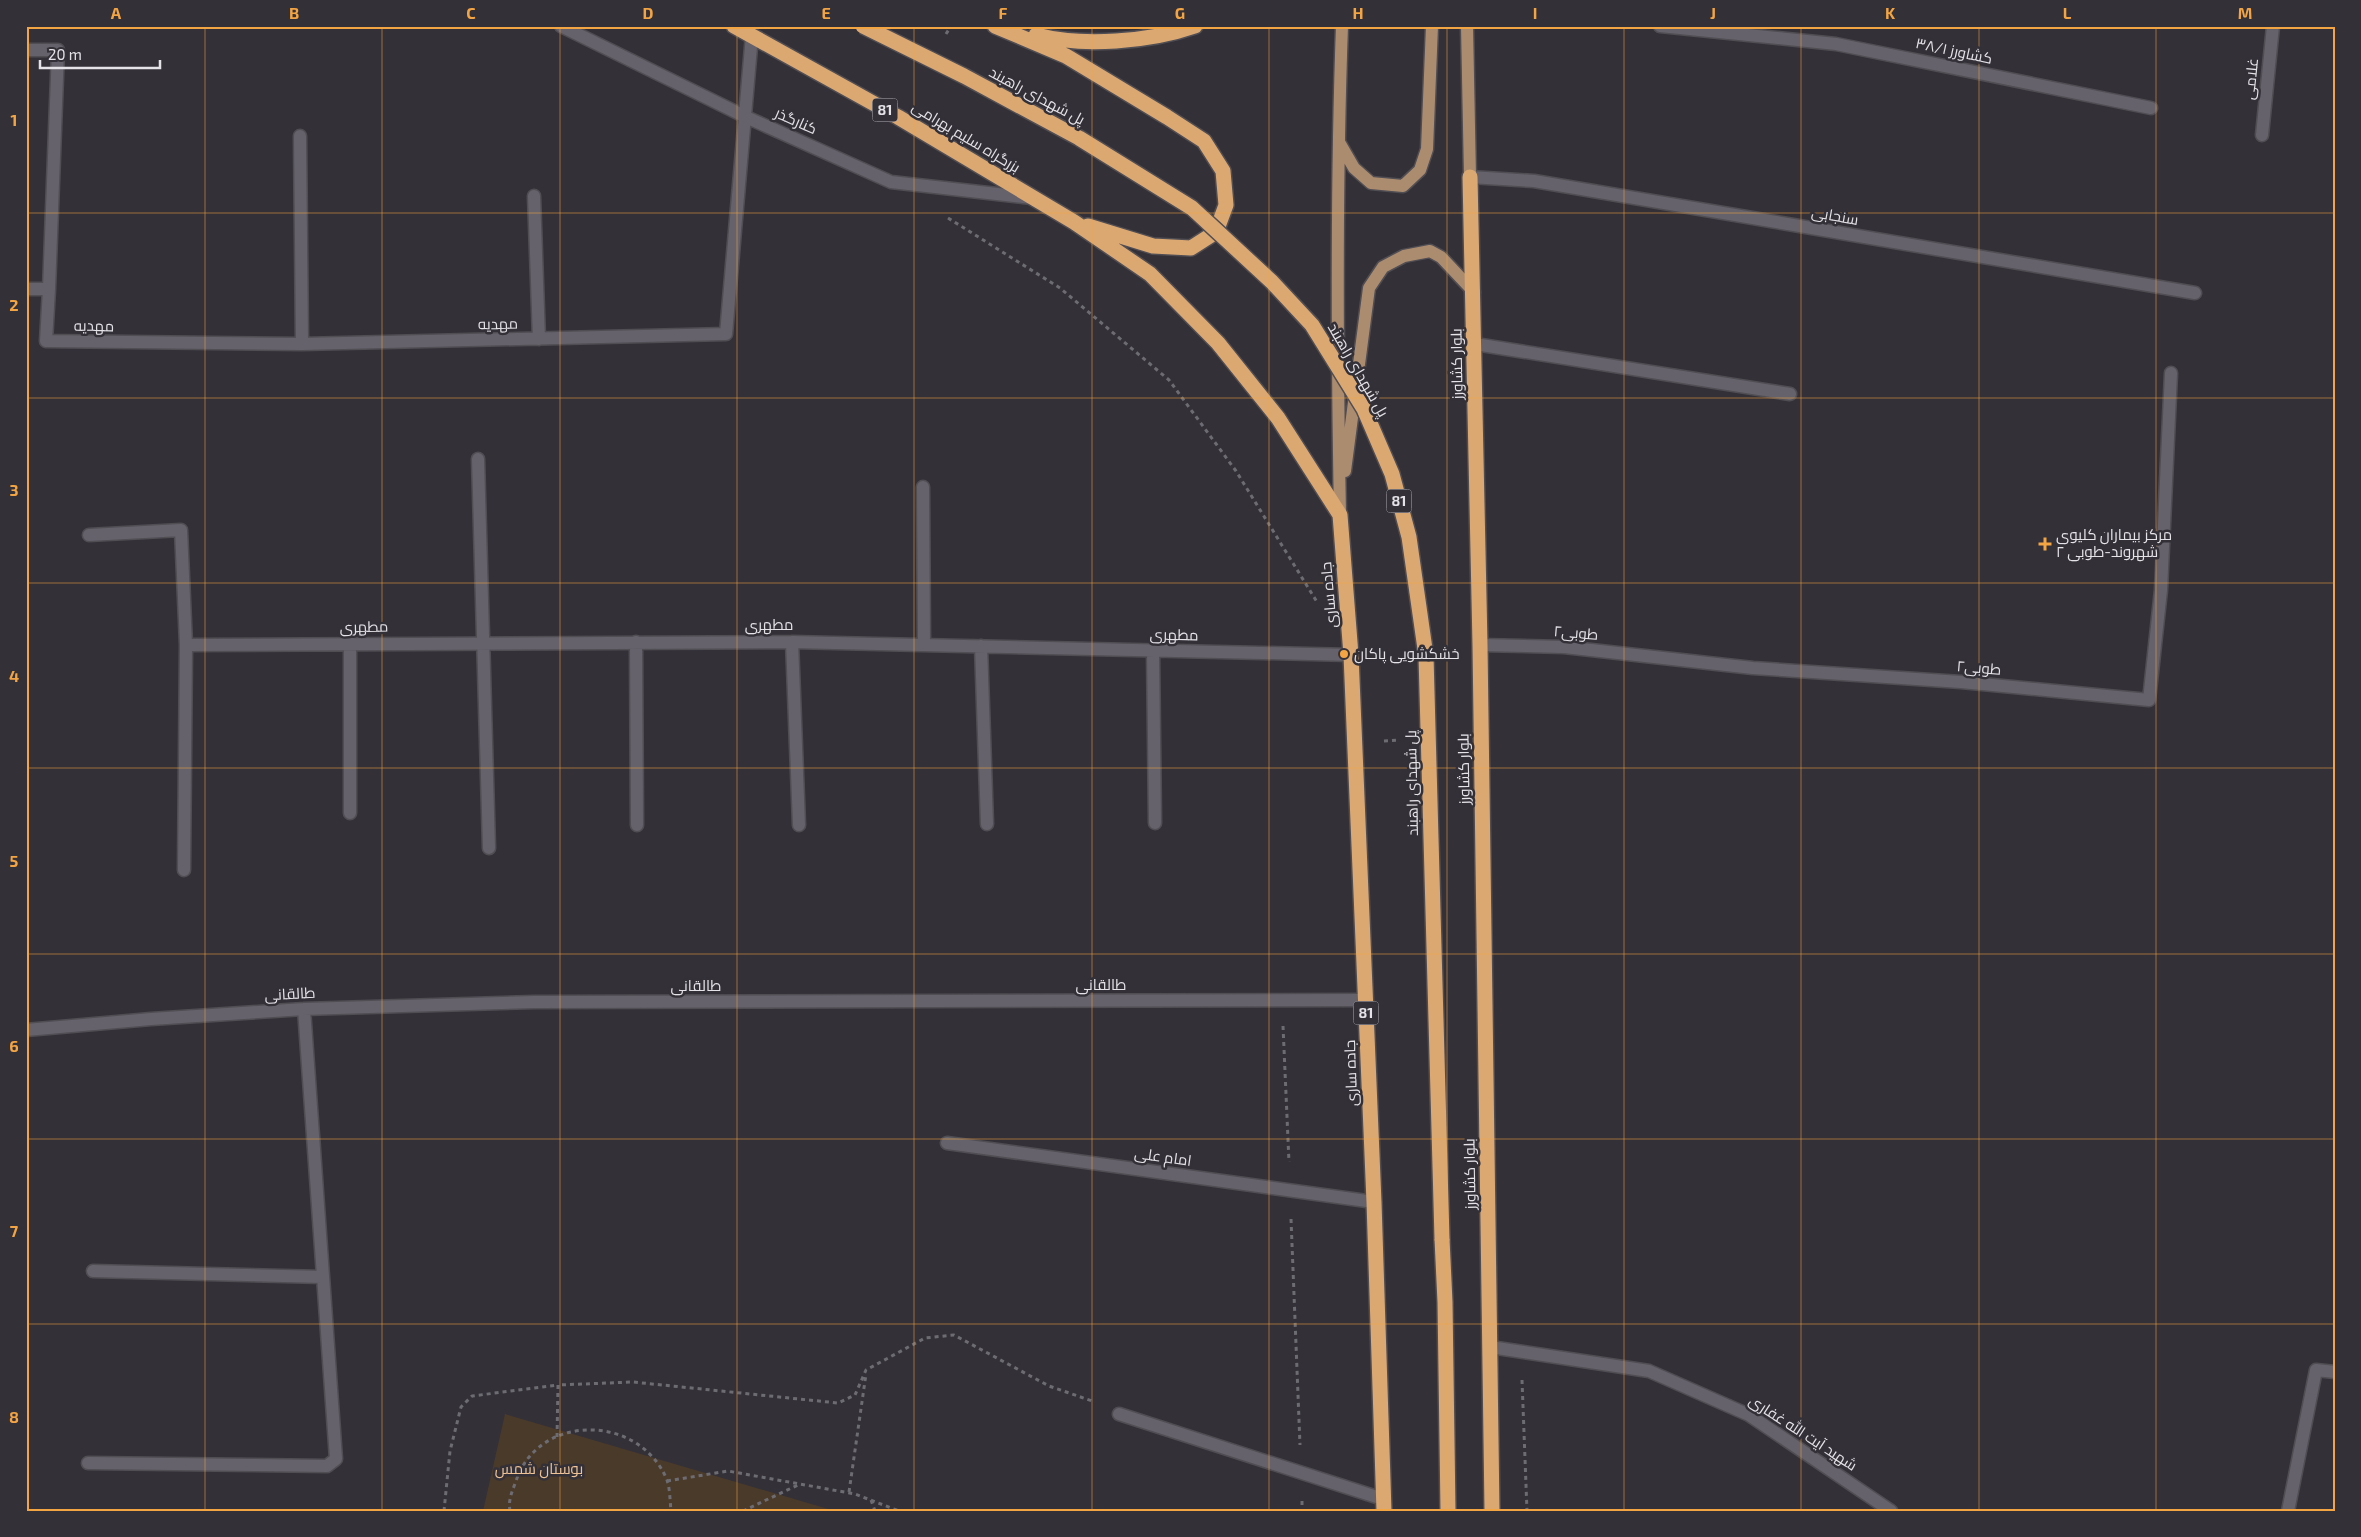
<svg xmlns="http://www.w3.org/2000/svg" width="2361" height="1537" viewBox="0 0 2361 1537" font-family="'Exo 2',Cairo,sans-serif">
<rect width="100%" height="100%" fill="#333038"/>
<!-- green -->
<path fill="#4a3a2a" d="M505 1414 835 1511H483Z"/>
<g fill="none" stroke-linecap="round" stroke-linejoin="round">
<defs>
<path id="minor" d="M561 26 746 117 891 182 1032 198
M1660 26 1836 44 2151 108
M26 50H58L49 289
M2262 135 2273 26
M300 136 302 344
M1470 177 1534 181 2195 293
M534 196 539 339
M26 289H49L46 341 302 344 726 334 752 35
M1475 344 1790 394
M478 459 489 848
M923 487 924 645
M89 535 181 530 186 645 184 870
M636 642 637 825
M792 642 799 825
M186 645 792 642 1351 655
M1480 645 1564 647 1753 668 1961 682 2149 700 2161 590 2171 373
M981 646 987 824
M1153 651 1155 823
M350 813V643
M26 1030 151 1019 304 1009 534 1002 1366 1000
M947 1143 1374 1202
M93 1271 323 1277
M1490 1347 1649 1371 1749 1415 1891 1511
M1119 1414 1383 1499
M88 1463 327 1466 336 1459 304 1009
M2288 1511 2316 1370 2335 1372"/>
<path id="major" d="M1467 26 1470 177
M1339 142 1354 168 1371 183 1403 186 1420 170 1427 149 1432 26
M1345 471 1369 288 1383 267 1404 256 1430 251 1441 257 1474 292
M1340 515C1337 352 1336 189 1342 26"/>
<path id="highway" d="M734 26 898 117 1074 222 1150 274 1218 343 1278 418 1340 515 1351 655 1374 1202 1384 1511
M995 26 1066 56 1167 117 1204 141 1223 171 1226 205 1216 232 1191 248 1153 246 1088 226
M1036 35C1083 47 1149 42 1195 26
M1470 177 1480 645 1492 1511
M1442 1239 1445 1302 1448 1511"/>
</defs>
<!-- minor casing -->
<use href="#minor" stroke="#504d53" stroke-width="15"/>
<!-- major casing -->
<use href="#major" stroke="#504d53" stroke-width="15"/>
<!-- highway casing -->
<use href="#highway" stroke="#504d53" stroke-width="18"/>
<!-- path -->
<path stroke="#6e6c73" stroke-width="3" stroke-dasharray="4 4" stroke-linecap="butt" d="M946 34 951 26
M948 218 1060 288 1169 380 1236 471 1317 602
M1384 741 1400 740
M1283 1026 1289 1162
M1291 1219 1300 1445
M1522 1380 1527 1511
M557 1437 558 1385 633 1382 838 1403 855 1395 866 1370 925 1338 954 1335 1049 1386 1095 1402
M667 1481 728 1471 855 1494 899 1511
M849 1492 866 1374
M871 1500 875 1511
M1302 1501V1511
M444 1511 450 1451 461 1407 472 1396 558 1385
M510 1511C508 1500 512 1492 516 1481 539 1412 640 1414 667 1480 670 1489 670 1501 671 1511
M743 1511 800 1484"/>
<!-- minor -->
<use href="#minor" stroke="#65626b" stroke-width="12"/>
<!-- major -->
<use href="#major" stroke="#ac8c6f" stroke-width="12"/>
<!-- highway -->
<use href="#highway" stroke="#dba871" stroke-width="15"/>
<defs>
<path id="highway-bridge" d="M863 26 964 76 1079 138 1192 208 1272 282 1312 325 1364 409 1392 474 1409 537 1426 656 1442 1239"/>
</defs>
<!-- highway-bridge casing -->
<use href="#highway-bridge" stroke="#504d53" stroke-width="18" stroke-linecap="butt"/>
<!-- highway-bridge -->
<use href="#highway-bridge" stroke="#dba871" stroke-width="15"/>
</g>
<!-- grid -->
<path fill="none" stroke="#f3a443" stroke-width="1" stroke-opacity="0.55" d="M205 26V1511M382 26V1511M560 26V1511M737 26V1511M914 26V1511M1092 26V1511M1269 26V1511M1447 26V1511M1624 26V1511M1801 26V1511M1979 26V1511M2156 26V1511M26 213H2335M26 398H2335M26 583H2335M26 768H2335M26 954H2335M26 1139H2335M26 1324H2335"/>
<!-- markers -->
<g fill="#f3a443" stroke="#333038" stroke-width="2">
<path d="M2042.5 536.5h5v5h5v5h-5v5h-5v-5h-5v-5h5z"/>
<circle cx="1344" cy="654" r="5"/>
</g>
<g text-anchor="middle" stroke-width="5" stroke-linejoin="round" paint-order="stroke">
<!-- shield labels -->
<g fill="#333038" stroke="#b0adb3" stroke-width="1">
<rect x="872.5" y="98.5" width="25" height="23" rx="4"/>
<rect x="1386.5" y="489.5" width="25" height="23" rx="4"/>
<rect x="1353.5" y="1001.5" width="25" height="23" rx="4"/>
</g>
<g font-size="14" font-weight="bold" fill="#e5e3e8">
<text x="885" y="115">81</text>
<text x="1399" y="506">81</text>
<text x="1366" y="1018">81</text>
</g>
<!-- street labels -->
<g font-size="15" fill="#e5e3e8" stroke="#333038">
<text transform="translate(1954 51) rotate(12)" y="5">کشاورز ۳۸/۱</text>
<text transform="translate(2251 79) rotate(-84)" y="5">غلامی</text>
<text transform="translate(1037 96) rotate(28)" y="5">پل شهدای راهبند</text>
<text transform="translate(796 121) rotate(24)" y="5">کنارگذر</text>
<text transform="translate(966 137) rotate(31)" y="5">بزرگراه سلیم بهرامی</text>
<text transform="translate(1835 216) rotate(10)" y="5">سنجابی</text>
<text transform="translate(498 324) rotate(-1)" y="5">مهدیه</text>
<text transform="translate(94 326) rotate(1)" y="5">مهدیه</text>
<text transform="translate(1457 364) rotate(-91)" y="5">بلوار کشاورز</text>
<text transform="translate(1358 370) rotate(60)" y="5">پل شهدای راهبند</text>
<text transform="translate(1329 595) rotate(-95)" y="5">جاده ساری</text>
<text x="769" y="630">مطهری</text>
<text transform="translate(364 627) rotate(-1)" y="5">مطهری</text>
<text transform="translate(1576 633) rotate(5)" y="5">طوبی۲</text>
<text transform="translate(1174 635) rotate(1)" y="5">مطهری</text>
<text transform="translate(1979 668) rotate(5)" y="5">طوبی۲</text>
<text transform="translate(1464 769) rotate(-91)" y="5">بلوار کشاورز</text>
<text transform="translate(1412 783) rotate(-91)" y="5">پل شهدای راهبند</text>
<text x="1101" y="990">طالقانی</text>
<text x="696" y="991">طالقانی</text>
<text transform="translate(290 994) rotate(-3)" y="5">طالقانی</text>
<text transform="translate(1351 1073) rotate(-92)" y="5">جاده ساری</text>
<text transform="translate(1163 1157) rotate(8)" y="5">امام علی</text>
<text transform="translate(1470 1174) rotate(-91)" y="5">بلوار کشاورز</text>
<text transform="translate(1803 1433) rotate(33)" y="5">شهید آیت الله غفاری</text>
</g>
<!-- poi labels -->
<g font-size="15" fill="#e5e3e8" stroke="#333038" text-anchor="start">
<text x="2056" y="540">مرکز بیماران کلیوی<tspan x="2056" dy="17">شهروند-طوبی ۲</tspan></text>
<text x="1354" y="659">خشکشویی پاکان</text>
</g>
<!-- park labels -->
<g font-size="15" fill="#efc395" stroke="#333038">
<text x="539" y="1474">بوستان شمس</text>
</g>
</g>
<!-- border -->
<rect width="2361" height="1537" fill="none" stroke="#333038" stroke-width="55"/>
<!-- scale -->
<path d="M40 60v8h120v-8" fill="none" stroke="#e5e3e8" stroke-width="2.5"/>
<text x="48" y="60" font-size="15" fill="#e5e3e8" stroke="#333038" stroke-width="4" paint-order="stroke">20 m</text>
<rect x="28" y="28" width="2306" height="1482" fill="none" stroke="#f3a443" stroke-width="2"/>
<g font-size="16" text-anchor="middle" font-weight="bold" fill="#f3a443">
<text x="116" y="19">A</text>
<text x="294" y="19">B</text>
<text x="471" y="19">C</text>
<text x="648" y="19">D</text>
<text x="826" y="19">E</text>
<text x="1003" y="19">F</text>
<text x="1180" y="19">G</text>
<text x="1358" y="19">H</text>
<text x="1535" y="19">I</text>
<text x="1713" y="19">J</text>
<text x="1890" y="19">K</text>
<text x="2067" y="19">L</text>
<text x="2245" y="19">M</text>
<text x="14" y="126">1</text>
<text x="14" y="311">2</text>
<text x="14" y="496">3</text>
<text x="14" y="682">4</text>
<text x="14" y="867">5</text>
<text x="14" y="1052">6</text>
<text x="14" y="1237">7</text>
<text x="14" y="1423">8</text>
</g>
</svg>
